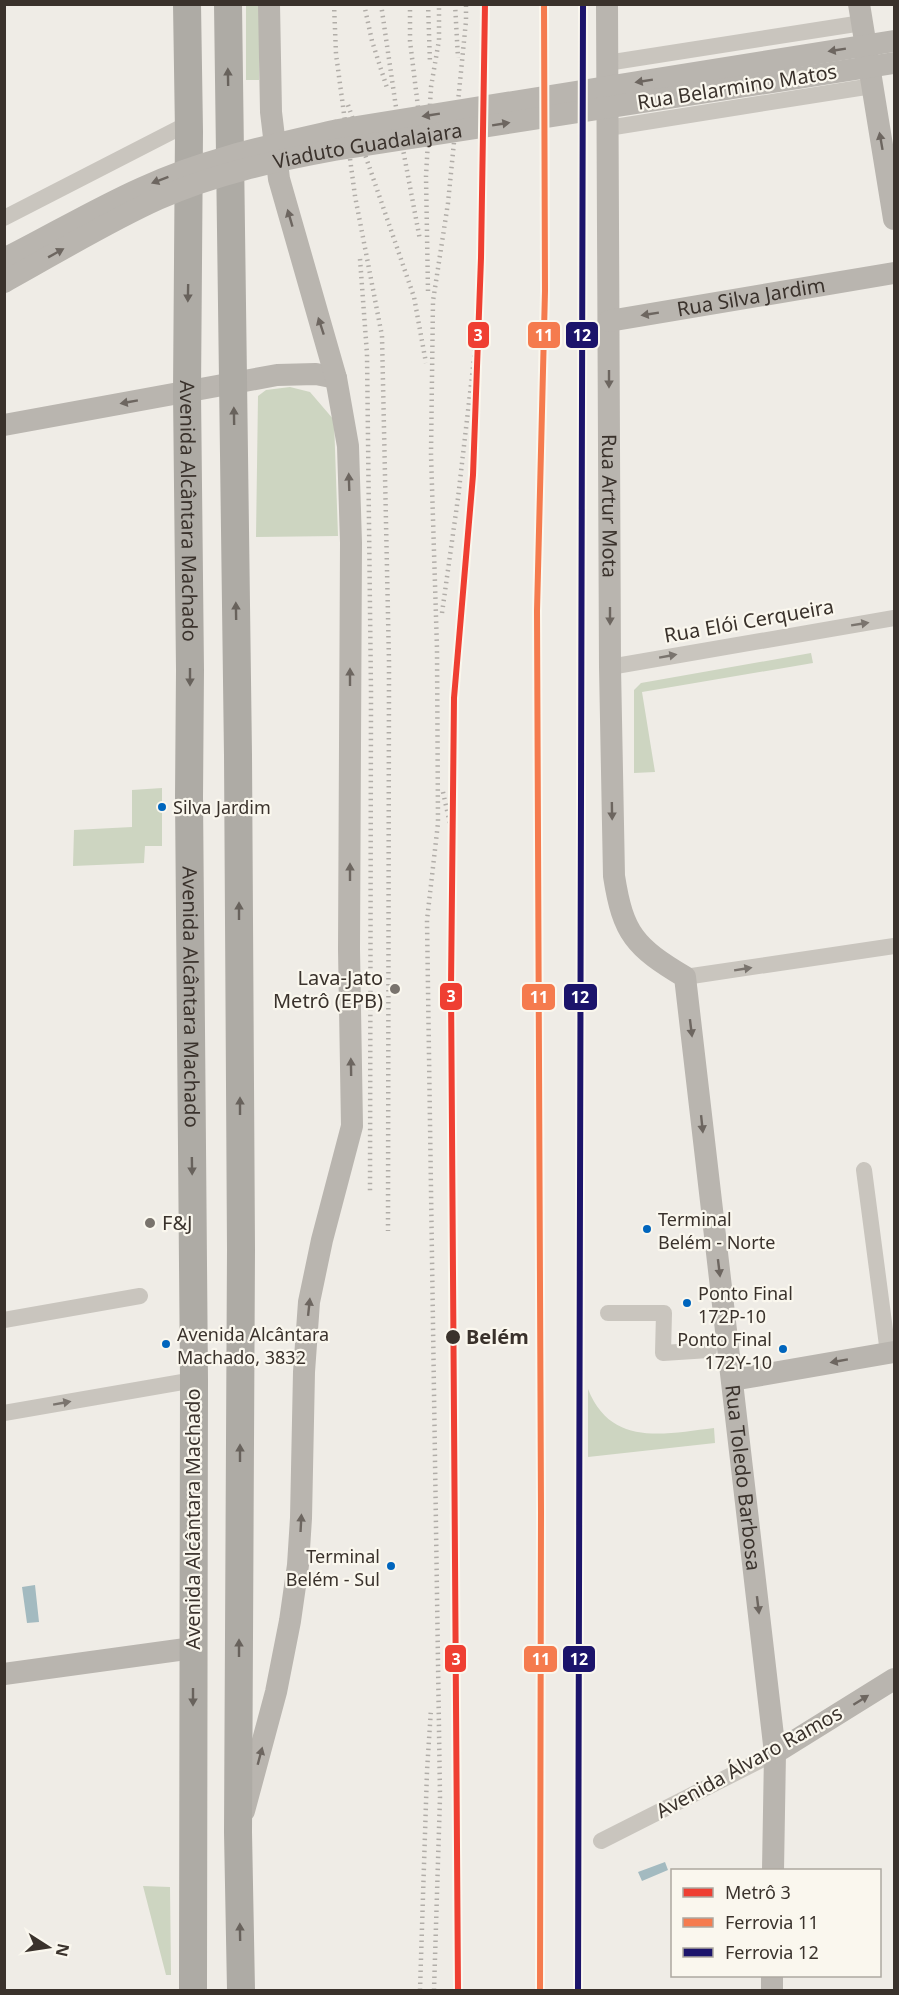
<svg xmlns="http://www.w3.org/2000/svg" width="899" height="1995" viewBox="0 0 899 1995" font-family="'Noto Sans',sans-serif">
<rect width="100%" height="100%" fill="#efece6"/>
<!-- green -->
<path fill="#cdd5c1" d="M246 5H259V80H246Z
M290 387 310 392 334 420 338 536 256 537 258 396 266 390Z
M811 653 813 663 642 692 655 772 634 773V690L641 683Z
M162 788V846H145L144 863 73 866 74 830 132 827V790Z
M588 1389C611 1447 664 1434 714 1428L715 1443 588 1457Z
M143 1886 170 1887 171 1975H166Z"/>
<!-- water -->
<path fill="#a3bac0" d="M35 1585 39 1622 27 1623 22 1587Z
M665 1862 668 1870 642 1881 638 1872Z"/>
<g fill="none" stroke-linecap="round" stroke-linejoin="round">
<!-- street -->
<path stroke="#c9c5be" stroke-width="16" d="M607 63 862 23
M608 128 872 86
M4 218 189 123
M610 667 894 618
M685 977 894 946
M864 1170 888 1353
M608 1313H664L663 1353 709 1350
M4 1320 140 1296
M4 1413 194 1380
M601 1841 775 1753"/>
<!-- secondary -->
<g stroke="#b9b5af" stroke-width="22">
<path id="s1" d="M607 4 610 667 614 876C623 934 635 947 685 977L775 1753 773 1870"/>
<path d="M859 4 894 219"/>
<path id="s2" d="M609 321 894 273"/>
<path d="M4 425 277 375 316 374 336 378"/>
<path d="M732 1380 894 1352"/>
<path d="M4 1674 193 1648"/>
<path d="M775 1753 894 1679"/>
<path d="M244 1811 276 1692 290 1621 298 1565 301 1518 304 1372 309 1302 322 1240 352 1126 349 949 351 543 348 446 336 378 279 179 271 112 269 4"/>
<path d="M772 1990V1976"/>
</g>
<!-- highway -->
<g stroke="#aeaba5" stroke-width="28">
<path id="s3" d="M187 4 189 132 187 392 190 670 189 797 194 1380 193 1990"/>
<path d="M228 4 238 755 241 1249 238 1832 241 1990"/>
</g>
<!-- rail -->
<path stroke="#b1ada8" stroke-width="4.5" stroke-dasharray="1.5 4.5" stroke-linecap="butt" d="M334 4 336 54 355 196 382 336 389 662 388 1231
M364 4 372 41 387 88
M381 4 399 128 420 240
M410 4V41L422 140
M428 4 430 63
M455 4 458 58
M348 105 414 297 426 363
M360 259 367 354 371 692 370 1194
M428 291 426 176 431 87 439 40V4
M442 613 458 498 479 315
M443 792 454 842
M420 1990 427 1771 431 1709
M434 1990 440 1797 427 920 438 823 437 649 431 454 433 301 448 203 466 21V4"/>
<!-- secondary-bridge -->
<g stroke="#b9b5af" stroke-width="22">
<path d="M4 259C50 236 95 209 142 188 204 159 272 145 338 130L894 41"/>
<path id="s4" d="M4 282C55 254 105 223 158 199 214 174 274 161 334 150L894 63"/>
</g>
<defs>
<path id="rail-1" d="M540 1990 541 1512 537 611 545 291 544 4"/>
<path id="rail-2" d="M578 1990 583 4"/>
</defs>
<!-- rail-1 casing -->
<use href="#rail-1" stroke="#faf7ee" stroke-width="10"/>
<!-- rail-2 casing -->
<use href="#rail-2" stroke="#faf7ee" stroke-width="10"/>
<!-- rail-1 -->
<use href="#rail-1" stroke="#f57b4e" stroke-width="6"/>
<!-- rail-2 -->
<use href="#rail-2" stroke="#1c146b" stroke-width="6"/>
<defs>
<path id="metro-1" d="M458 1990 451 987 454 698 473 475 481 258 485 4"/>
</defs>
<!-- metro-1 casing -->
<use href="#metro-1" stroke="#faf7ee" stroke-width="10"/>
<!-- metro-1 -->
<use href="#metro-1" stroke="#ef3f32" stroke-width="6"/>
</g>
<!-- one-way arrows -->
<defs><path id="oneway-solid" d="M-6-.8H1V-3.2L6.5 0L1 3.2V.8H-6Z" transform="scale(1.5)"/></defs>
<g fill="#6d6660">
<use href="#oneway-solid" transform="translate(837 50) rotate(171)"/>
<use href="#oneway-solid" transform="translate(644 81) rotate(171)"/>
<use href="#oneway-solid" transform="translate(431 115) rotate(171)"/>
<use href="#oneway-solid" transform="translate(501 124) rotate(-9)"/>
<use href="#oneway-solid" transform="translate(881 141) rotate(-100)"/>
<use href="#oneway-solid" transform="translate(160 180) rotate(159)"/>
<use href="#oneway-solid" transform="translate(290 218) rotate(-106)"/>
<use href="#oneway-solid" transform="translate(56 253) rotate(-29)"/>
<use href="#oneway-solid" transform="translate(650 314) rotate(171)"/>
<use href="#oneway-solid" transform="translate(321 326) rotate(-108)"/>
<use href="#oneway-solid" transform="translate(609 379) rotate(90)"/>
<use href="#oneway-solid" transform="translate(129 402) rotate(170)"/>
<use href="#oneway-solid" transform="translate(349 482) rotate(-92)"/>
<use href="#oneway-solid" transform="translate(610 616) rotate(90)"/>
<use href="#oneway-solid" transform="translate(350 677) rotate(-90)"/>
<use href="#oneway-solid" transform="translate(612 811) rotate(89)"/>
<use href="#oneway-solid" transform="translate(350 872) rotate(-90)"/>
<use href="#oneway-solid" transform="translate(691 1028) rotate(83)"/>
<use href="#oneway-solid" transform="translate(351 1067) rotate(-91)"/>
<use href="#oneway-solid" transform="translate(702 1124) rotate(84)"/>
<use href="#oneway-solid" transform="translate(719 1268) rotate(83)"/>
<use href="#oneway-solid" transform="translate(309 1307) rotate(-84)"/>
<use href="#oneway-solid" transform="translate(839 1361) rotate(170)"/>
<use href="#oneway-solid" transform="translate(301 1523) rotate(-87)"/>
<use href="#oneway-solid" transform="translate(758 1605) rotate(83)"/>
<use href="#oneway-solid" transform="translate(861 1700) rotate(-32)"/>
<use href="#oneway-solid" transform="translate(260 1756) rotate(-75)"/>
</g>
<g fill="#68625c">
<use href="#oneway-solid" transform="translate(228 77) rotate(-91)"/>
<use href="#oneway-solid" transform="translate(188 293) rotate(91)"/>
<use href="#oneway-solid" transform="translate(234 416) rotate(-91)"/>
<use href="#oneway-solid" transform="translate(236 611) rotate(-91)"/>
<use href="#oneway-solid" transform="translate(190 677) rotate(90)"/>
<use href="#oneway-solid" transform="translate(239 911) rotate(-90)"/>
<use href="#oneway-solid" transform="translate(240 1106) rotate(-90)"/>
<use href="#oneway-solid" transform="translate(192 1166) rotate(89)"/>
<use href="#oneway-solid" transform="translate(240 1453) rotate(-90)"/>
<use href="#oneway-solid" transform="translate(239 1648) rotate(-90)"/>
<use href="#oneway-solid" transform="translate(193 1697) rotate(90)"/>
<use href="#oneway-solid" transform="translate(240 1932) rotate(-91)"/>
</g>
<g fill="#7a746e">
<use href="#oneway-solid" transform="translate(860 624) rotate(-9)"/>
<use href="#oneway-solid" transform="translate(668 656) rotate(-10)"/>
<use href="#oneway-solid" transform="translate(743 969) rotate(-9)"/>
<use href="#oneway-solid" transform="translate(62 1403) rotate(-10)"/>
</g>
<!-- markers -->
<g fill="#0065bd" stroke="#faf7ee" stroke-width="2">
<circle cx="162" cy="807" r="5"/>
<circle cx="647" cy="1229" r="5"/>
<circle cx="687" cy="1303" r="5"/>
<circle cx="166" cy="1344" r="5"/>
<circle cx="783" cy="1349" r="5"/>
<circle cx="391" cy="1566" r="5"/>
</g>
<g fill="#79736d" stroke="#faf7ee" stroke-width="2">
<circle cx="395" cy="989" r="6"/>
<circle cx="150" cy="1223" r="6"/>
</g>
<circle fill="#3a322c" stroke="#faf7ee" stroke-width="2" cx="453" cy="1337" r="8"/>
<g text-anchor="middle" stroke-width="4.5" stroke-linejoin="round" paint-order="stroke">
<!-- bus labels -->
<g font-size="18" fill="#3a322c" stroke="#faf7ee" text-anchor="start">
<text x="173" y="814">Silva Jardim</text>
<text x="658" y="1226">Terminal<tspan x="658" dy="23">Belém - Norte</tspan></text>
<text x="698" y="1300">Ponto Final<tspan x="698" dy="23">172P-10</tspan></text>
<text x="177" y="1341">Avenida Alcântara<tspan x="177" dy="23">Machado, 3832</tspan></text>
<text x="772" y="1346" text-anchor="end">Ponto Final<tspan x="772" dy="23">172Y-10</tspan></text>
<text x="380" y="1563" text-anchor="end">Terminal<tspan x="380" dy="23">Belém - Sul</tspan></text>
</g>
<!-- street labels -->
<g font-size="20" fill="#3a322c" stroke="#faf7ee">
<text transform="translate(737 87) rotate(-9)" y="7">Rua Belarmino Matos</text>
<text dy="7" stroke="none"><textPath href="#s4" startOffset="392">Viaduto Guadalajara</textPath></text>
<text dy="7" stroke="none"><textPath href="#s2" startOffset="144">Rua Silva Jardim</textPath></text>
<text dy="7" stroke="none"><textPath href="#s1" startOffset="502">Rua Artur Mota</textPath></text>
<text dy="7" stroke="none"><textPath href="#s3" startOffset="507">Avenida Alcântara Machado</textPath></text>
<text transform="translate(749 621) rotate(-10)" y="7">Rua Elói Cerqueira</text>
<text dy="7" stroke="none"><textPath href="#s3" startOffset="993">Avenida Alcântara Machado</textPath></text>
<text dy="7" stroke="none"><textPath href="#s1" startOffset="1506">Rua Toledo Barbosa</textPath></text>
<text transform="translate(193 1519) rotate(-90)" y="7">Avenida Alcântara Machado</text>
<text transform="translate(749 1762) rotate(-29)" y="7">Avenida Álvaro Ramos</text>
</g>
<!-- poi labels -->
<g font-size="20" fill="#3a322c" stroke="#faf7ee" text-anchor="end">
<text x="383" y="985">Lava-Jato<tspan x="383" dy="23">Metrô (EPB)</tspan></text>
<text x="162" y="1230" text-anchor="start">F&amp;J</text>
</g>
<!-- stop labels -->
<g font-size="20" font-weight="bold" fill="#3a322c" stroke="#faf7ee" text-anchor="start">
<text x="466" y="1344">Belém</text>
</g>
</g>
<g stroke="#faf7ee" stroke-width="2">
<rect x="565" y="321" width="34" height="28" rx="6" fill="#1c146b"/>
<rect x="527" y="321" width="34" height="28" rx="6" fill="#f57b4e"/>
<rect x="467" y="321" width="23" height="28" rx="6" fill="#ef3f32"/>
<rect x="439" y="982" width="24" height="29" rx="6" fill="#ef3f32"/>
<rect x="521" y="983" width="35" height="28" rx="6" fill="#f57b4e"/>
<rect x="563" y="983" width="35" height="28" rx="6" fill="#1c146b"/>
<rect x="444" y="1644" width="23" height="29" rx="6" fill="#ef3f32"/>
<rect x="523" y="1645" width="35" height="28" rx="6" fill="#f57b4e"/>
<rect x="562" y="1645" width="34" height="28" rx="6" fill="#1c146b"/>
</g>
<g font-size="16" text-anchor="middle" font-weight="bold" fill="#fff">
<text x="582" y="341">12</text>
<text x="544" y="341">11</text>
<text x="478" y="341">3</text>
<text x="451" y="1002">3</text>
<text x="539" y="1003">11</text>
<text x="580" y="1003">12</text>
<text x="456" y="1665">3</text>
<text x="541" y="1665">11</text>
<text x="579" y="1665">12</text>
</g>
<!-- border -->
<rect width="899" height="1995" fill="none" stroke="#3a322c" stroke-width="12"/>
<!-- legend -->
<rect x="671" y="1869" width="210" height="108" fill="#faf7ee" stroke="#ada8a0" stroke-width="1.5"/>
<rect x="683" y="1888" width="30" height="9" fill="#ef3f32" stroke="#ada8a0" stroke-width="1.5"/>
<text x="725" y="1899" font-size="18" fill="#3a322c">Metrô 3</text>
<rect x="683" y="1918" width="30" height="9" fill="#f57b4e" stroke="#ada8a0" stroke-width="1.5"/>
<text x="725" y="1929" font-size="18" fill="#3a322c">Ferrovia 11</text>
<rect x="683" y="1948" width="30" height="9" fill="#1c146b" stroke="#ada8a0" stroke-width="1.5"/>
<text x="725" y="1959" font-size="18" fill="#3a322c">Ferrovia 12</text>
<!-- north arrow -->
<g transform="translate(48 1947) rotate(102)" stroke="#faf7ee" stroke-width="4.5" paint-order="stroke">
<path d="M0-4.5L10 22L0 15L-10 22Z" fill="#3a322c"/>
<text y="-9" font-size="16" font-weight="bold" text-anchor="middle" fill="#3a322c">N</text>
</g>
</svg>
